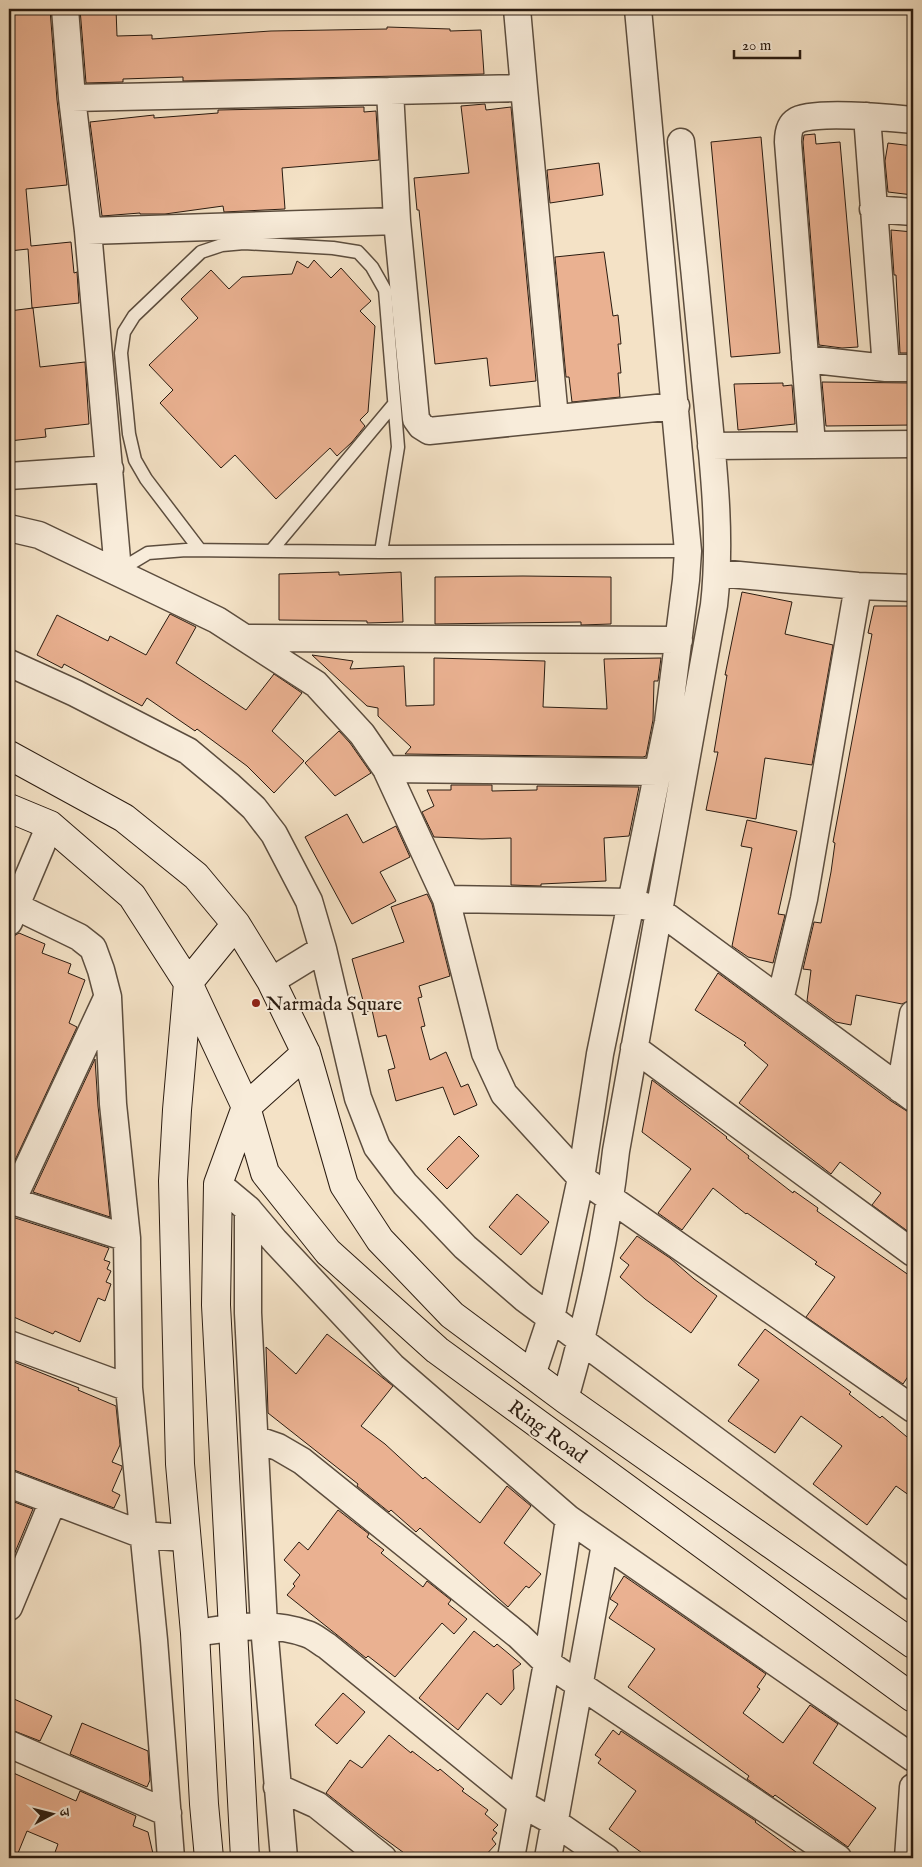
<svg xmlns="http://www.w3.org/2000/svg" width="922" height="1867" viewBox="0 0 922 1867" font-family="'IM FELL English','Noto Serif Devanagari',serif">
<rect width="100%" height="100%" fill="#f4e2c6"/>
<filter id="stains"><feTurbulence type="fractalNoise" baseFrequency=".004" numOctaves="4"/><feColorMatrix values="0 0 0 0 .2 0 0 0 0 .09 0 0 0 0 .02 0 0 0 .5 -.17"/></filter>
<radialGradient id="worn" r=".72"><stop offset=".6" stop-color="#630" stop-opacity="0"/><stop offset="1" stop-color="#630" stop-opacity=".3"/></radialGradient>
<!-- building -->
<path fill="#eab191" stroke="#2a1b10" d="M9 9H50L57 100 67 185 26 189 31 246 71 242 74 273 77 272 79 303 32 308 28 249 9 251Z
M80 9H116L117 36 152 35V39L271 31 387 29V27L450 29V31L481 30 484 74 183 81V77L123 79V82L86 83Z
M485 104 486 110 511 107 536 381 490 386 487 358 435 364 419 210H417L414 178 469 173 461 106Z
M364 107V112L376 111 379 160 282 168 285 209 224 212 223 206 165 214H140V213L102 216 90 122 154 115V118L218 113V110Z
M815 134 816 144 840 142 858 347 842 348 819 345 803 142 804 135Z
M761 137 780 353 731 357 711 142Z
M888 143 913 146V195L888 192 885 161Z
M599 163 603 195 550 203 547 170Z
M891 230 913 232V353H900L896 275H894Z
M604 252 613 316 618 315 621 344H618L621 373H618L620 397 572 402 569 377H566L555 257Z
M314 260 331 278 341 268 371 301 360 311 375 326 368 412 360 420 365 426 352 442 337 456 330 448 276 499 235 455 221 468 160 403 173 390 149 365 198 318 181 299 211 270 229 289 242 277 292 274 297 261 308 268Z
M33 308 40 367 85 362 89 424 45 429 46 437 9 441V311Z
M822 382 913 383V425L826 426Z
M783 383V386L792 385 795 424 738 430 734 384Z
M339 572V575L401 572 403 622 367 623V621L279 620V574Z
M523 576 611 577V624L581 625V622L435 624V577Z
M742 592 792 602 785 634 833 645 812 765 765 758 756 819 706 810 718 752H714L727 675H725Z
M874 606H913V981L910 1000 902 1004 856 995 851 1025 836 1022 807 1001 811 970 803 969 814 922 821 923 831 872 835 843 833 842 872 634 868 633Z
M170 614 196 627 176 663 246 710 274 674 302 693 272 731 304 761 274 793 247 766 197 729 195 731 147 698 142 706 64 664 62 668 37 655 57 615 108 641 110 636 146 655Z
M312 655 353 661 350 669 404 666 406 706 434 705V658L545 661 543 707 607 709 604 659 661 658 658 681H654L653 720 646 756 643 757 405 754 411 747 378 716V708L367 706Z
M339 731 350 743 371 773 335 796 305 763Z
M451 785H492V791L537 790V786L639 787 629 836 604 838 606 881 541 884V886L511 885V838L482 839 434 837 422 812 434 806 427 790H451Z
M347 814 363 843 396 826 410 857 380 872 396 901 352 924 305 837Z
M747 820 797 831 778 914 785 915 773 963 748 957 732 946 752 848 741 846Z
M427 894 432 904 450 976 419 986 422 997 418 998 425 1026 421 1027 430 1060 446 1052 461 1087 468 1084 477 1105 454 1115 443 1087 396 1101 388 1070 395 1068 386 1035 378 1037 372 1010 366 1012 352 959 404 942 391 907Z
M19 933 45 944 42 953 71 964 68 973 85 980 69 1023 77 1027 9 1173V947L14 936Z
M718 973 891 1101 913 1115V1235L872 1205 881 1193 840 1162 831 1174 739 1103 768 1065 744 1045 746 1043 695 1010Z
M95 1059 98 1106 110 1217 33 1192Z
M652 1080 727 1137 726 1138 749 1156 748 1158 793 1193 794 1191 818 1208 817 1211 913 1278V1369L903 1384 806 1317 835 1277 815 1264 817 1262 747 1213 746 1214 713 1188 682 1230 658 1213 691 1169 642 1132Z
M459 1136 479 1156 447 1189 427 1169Z
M517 1194 549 1222 521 1255 489 1227Z
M9 1216 109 1248 104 1260 110 1262 107 1269 111 1271 106 1282 111 1284 105 1301 98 1298 80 1342 55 1331 53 1334 9 1315Z
M637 1236 670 1258 694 1279 717 1296 691 1333 645 1299 620 1277 629 1265 620 1258Z
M765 1329 851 1392 849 1394 880 1418 882 1416 913 1442V1498L896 1486 867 1525 813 1484 842 1446 801 1416 775 1453 728 1421 759 1380 738 1365Z
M327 1334 393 1386 361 1426 385 1444 423 1479 425 1477 480 1523 507 1486 531 1506 504 1543 541 1574 529 1588 526 1586 508 1607 420 1528 416 1532 391 1510 389 1512 357 1486 358 1484 268 1413 266 1347 296 1374Z
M9 1360 79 1388 78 1390 116 1406 120 1445 112 1462 122 1466V1468L112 1491 120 1495 114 1508 14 1470 9 1469Z
M9 1500 33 1509 11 1562 9 1561Z
M338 1510 369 1534 367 1537 384 1550 381 1553 423 1587 427 1581 451 1600 448 1604 467 1619 454 1634 442 1623 395 1677 368 1656 366 1658 287 1595 295 1586 293 1584 300 1575 284 1560 299 1542 308 1550Z
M624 1576 766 1674 757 1687 760 1689 743 1713 783 1743 810 1705 838 1724 813 1763 876 1808 848 1847 775 1795 773 1797 747 1779 749 1776 628 1687 655 1649 609 1618 618 1604 610 1599 611 1597Z
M474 1631 494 1647 497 1644 521 1664 513 1670 514 1689 501 1705 487 1693 458 1730 419 1698Z
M343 1693 365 1712 337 1744 315 1725Z
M14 1699 52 1716 40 1741 9 1729V1710Z
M82 1723 148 1751 150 1780 147 1787 70 1754Z
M613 1730 619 1735 621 1731 756 1821 755 1822 800 1855 802 1852 811 1858H649L609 1829 636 1791 598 1763 601 1759 595 1755Z
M389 1735 411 1753 412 1751 438 1771 440 1769 464 1789 462 1791 488 1810 485 1814 498 1825 493 1830 497 1833 492 1839 496 1844 483 1858H411L378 1834 326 1793 350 1760 362 1768Z
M9 1771 76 1801 80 1791 136 1816 133 1826 148 1832 154 1858H53L58 1844 27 1831 16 1858H9Z"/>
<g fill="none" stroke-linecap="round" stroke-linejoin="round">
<defs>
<path id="service" d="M200 550 146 479 135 460 129 434 121 353 124 332 134 316 201 252 222 245 244 243 333 248 358 252 372 267 385 290 398 447 381 552
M271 551 394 404
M118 571 148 553 186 550 381 552 688 551"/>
<path id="minor" d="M65 9 72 98 88 231 397 221 416 419 421 426 429 431 676 406
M517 9 524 88
M390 91 524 88 555 418
M72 98 390 91 397 221
M867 116 886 368
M873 209 913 212
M88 231 118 571
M805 359 886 368H913
M812 445 788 142C788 134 789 125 796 121 811 110 892 118 913 120
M711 446 913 444
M9 476 110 469
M9 528 39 535 217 620 316 684 362 734 386 769 446 899 485 1053 504 1094 581 1178 913 1409
M718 573 858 586 913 588
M246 638 679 640
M9 663 75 693 188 751 230 786 254 808 274 834 309 901 323 949
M386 769 658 772
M446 899 631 902 658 910 913 1098
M9 903 79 937 93 948 101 970 108 997 113 1104 127 1238 129 1388 154 1640 171 1858
M9 922 50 825
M271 981 323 949 358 1098 377 1147 405 1184 465 1247 524 1298 913 1587
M780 1000 804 899 858 586
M634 1048 913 1253
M900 1089 913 1014
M218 1184 248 1209V1313L264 1626 284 1858
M9 1200 127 1238
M12 1201 106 1000
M248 1209 275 1241 392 1366 569 1519 913 1758
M9 1344 129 1388
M532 1375 551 1318 581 1178 600 1054 668 722 686 580 688 551 638 9
M565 1399C588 1318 607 1235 616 1151L714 605C722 534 713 462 706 390 698 307 690 225 681 142
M255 1439 278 1447 302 1461 519 1636 547 1663 838 1858
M9 1484 143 1535 186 1538
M9 1607 53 1501
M195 1633C232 1628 271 1620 307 1634 314 1636 320 1642 327 1646L520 1803 554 1822 606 1858
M9 1744 168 1813
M277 1787 317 1805 383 1858
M511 1858 547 1663 569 1519
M548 1858 605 1544
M908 1858 913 1787"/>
<path id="secondary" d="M9 755 124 818 196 876 236 924
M9 808 50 825 132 896 188 983 177 1110 173 1181 180 1464 195 1633 204 1804 209 1858
M306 1053 344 1185 380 1240 452 1315 565 1399 913 1644
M245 1858 216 1305 218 1184 246 1107 306 1053 271 981 236 924 188 983 246 1107 265 1173 328 1252 437 1350 913 1698"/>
</defs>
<!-- service casing -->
<use href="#service" stroke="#5c4d3e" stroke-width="15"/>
<!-- minor casing -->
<use href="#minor" stroke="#5c4d3e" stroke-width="29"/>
<!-- secondary casing -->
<use href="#secondary" stroke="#2a1b10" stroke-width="30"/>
<!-- service -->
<use href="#service" stroke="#f8ecda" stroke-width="12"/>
<!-- minor -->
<use href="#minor" stroke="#f8ecda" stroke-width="26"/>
<!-- secondary -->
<use href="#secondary" stroke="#f8ecda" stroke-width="28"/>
</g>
<!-- markers -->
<circle fill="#8f2418" stroke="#f8ecda" stroke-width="2" cx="256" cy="1003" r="5"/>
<g text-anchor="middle" stroke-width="4" stroke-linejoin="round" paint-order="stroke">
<!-- poi labels -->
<g font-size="20" fill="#2a1b10" stroke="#f8ecda" text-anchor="start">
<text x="266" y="1010">Narmada Square</text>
</g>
<!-- street labels -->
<g font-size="20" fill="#2a1b10" stroke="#f8ecda">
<text transform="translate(548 1431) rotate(36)" y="7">Ring Road</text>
</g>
</g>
<!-- margin -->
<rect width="922" height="1867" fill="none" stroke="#f4e2c6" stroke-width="30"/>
<rect x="10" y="10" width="902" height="1847" fill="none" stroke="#2a1b10" stroke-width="2.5"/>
<rect x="15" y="15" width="892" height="1837" fill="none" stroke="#2a1b10"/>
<!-- north arrow -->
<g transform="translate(52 1814) rotate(83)" stroke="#f8ecda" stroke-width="4" paint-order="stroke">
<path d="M0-4L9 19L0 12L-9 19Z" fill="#2a1b10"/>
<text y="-8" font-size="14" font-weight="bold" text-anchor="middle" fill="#2a1b10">उ</text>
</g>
<!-- scale -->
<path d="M734 50v8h66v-8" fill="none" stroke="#2a1b10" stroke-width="2.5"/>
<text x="742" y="50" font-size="15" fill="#2a1b10" stroke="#f8ecda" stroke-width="4" paint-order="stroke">20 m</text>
<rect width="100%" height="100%" filter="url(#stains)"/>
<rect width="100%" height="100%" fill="url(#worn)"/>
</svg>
